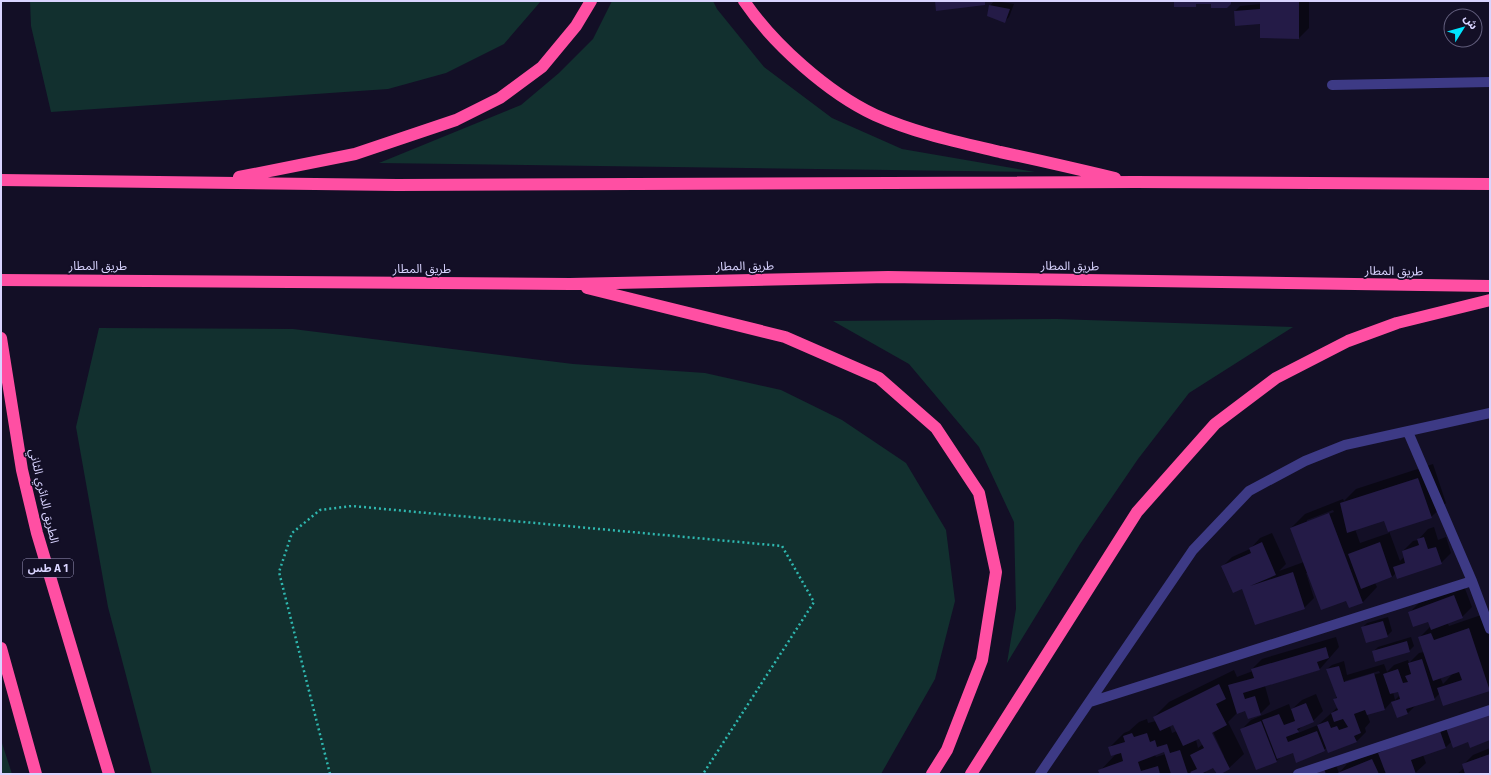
<svg xmlns="http://www.w3.org/2000/svg" width="1491" height="775" viewBox="0 0 1491 775" font-family="'Fira Sans','Noto Sans Arabic',sans-serif">
<rect width="100%" height="100%" fill="#130f26"/>
<!-- green -->
<path fill="#12302f" d="M30 1H541L504 44 446 73 388 89 51 112 31 26Z
M612 1H713L717 9 764 67 832 118 902 149 1035 172 379 163 521 105 559 73 593 39Z
M1057 319 1293 327 1189 393 1138 459 1080 544 1007 663 1016 609 1014 522 979 447 909 364 833 321Z
M99 328 293 329 573 364 705 373 781 390 842 420 906 463 946 530 955 601 935 679 881 774H152L108 607 76 427Z
M1 740 12 774H1Z"/>
<!-- shadow -->
<path fill="#0007" fill-rule="evenodd" d="M994 1 1014 4 1009 17 1004 22 990 6Z
M1261 1H1309V28L1299 38 1235 11 1240 6 1261 4Z
M1433 464 1446 503 1431 517 1389 531 1400 561 1404 557 1403 551 1413 541 1418 540 1428 529 1434 527 1438 540 1446 537 1451 553 1441 563 1396 573 1392 577 1375 583 1377 587 1363 602 1350 606 1347 599 1308 573H1306L1314 598 1304 608 1243 588 1222 567 1232 557 1250 549 1260 538 1272 533 1286 564 1279 571 1304 562 1291 528 1305 514 1343 499 1344 501 1356 489ZM1333 510 1334 512 1307 522V520ZM1385 519 1389 533 1360 543 1355 529Z
M1464 586 1472 607 1462 617 1447 622 1449 626 1484 614 1490 633V690L1444 705 1440 693 1434 699 1416 705 1407 714 1397 717 1392 701 1385 709 1367 714 1370 722 1365 728 1366 732 1356 742 1327 748 1297 762 1293 752 1281 757 1276 761 1241 730 1251 720 1289 704 1291 710 1302 700 1316 694 1323 711 1313 721 1304 725 1297 731 1298 733 1318 725 1338 707 1335 699 1337 696 1327 669 1332 665 1344 661 1347 675 1384 664 1387 672 1394 665 1408 660 1409 663 1419 653 1424 652 1419 638 1431 626 1429 620 1409 613 1419 603ZM1379 671 1380 673 1345 683V681ZM1454 672 1447 680 1443 684 1440 677ZM1399 691 1400 695 1395 700 1393 692Z
M1388 617 1392 631 1387 636 1362 628 1367 623Z
M1336 637 1339 647 1319 670 1265 686 1270 704 1260 714 1246 710 1238 712 1228 722 1244 754 1229 768 1218 774 1214 767 1206 770 1205 774H1172V772L1169 774H1097L1116 754 1109 748 1124 733 1129 731 1139 722 1147 719 1148 723 1156 721 1154 717 1169 702 1234 670 1237 677 1253 671 1252 669 1262 659ZM1173 724 1177 731 1172 733 1170 726ZM1213 732 1224 756 1223 757 1211 733ZM1200 738 1203 744 1198 748 1196 740ZM1164 750 1166 754 1156 757 1155 755Z
M1411 637 1414 646 1409 651 1373 652 1378 647Z
M1449 719 1490 739 1452 741 1446 747 1423 755 1426 763 1414 774H1296L1334 760 1339 773 1347 764Z
M1490 748V774H1457L1464 768 1463 765 1473 755Z"/>
<!-- building -->
<path fill="#241b47" d="M935 1H985V5L936 11Z
M1174 1H1231V4L1227 8H1211V4H1196V7H1174Z
M1260 1H1299V39L1260 38V24L1235 26 1234 11 1260 9Z
M989 5 1010 9 1005 23 987 16Z
M1418 478 1432 518 1388 532 1384 521 1347 533 1340 503Z
M1329 513 1363 603 1349 608 1346 601 1321 610 1290 528Z
M1424 537 1428 549 1436 547 1442 564 1397 579 1393 567 1405 563 1402 551 1419 545 1417 539Z
M1262 542 1276 575 1250 586 1293 572 1305 609 1255 625 1242 589 1233 593 1221 566 1251 553 1249 548Z
M1380 542 1392 577 1361 589 1348 554Z
M1454 595 1463 618 1431 630 1428 622 1413 627 1408 612Z
M1383 621 1388 637 1366 643 1361 627Z
M1469 628 1490 691 1443 706 1437 688 1462 680 1459 672 1433 681 1418 637 1431 633 1434 640Z
M1407 641 1410 652 1375 662 1372 651Z
M1326 647 1329 658 1317 662 1320 670 1243 693 1245 699 1255 696 1261 715 1248 719 1245 711 1237 714 1228 685 1254 678 1251 669Z
M1422 659 1435 700 1406 709 1408 714 1397 718 1391 702 1400 699 1398 692 1390 694 1383 674 1398 669 1403 683 1408 682 1405 676 1411 674 1408 663Z
M1339 666 1344 682 1374 673 1385 710 1367 715 1365 710 1354 714 1361 733 1354 736 1357 742 1328 753 1317 725 1328 721 1331 728 1337 726 1339 730 1348 727 1343 719 1334 722 1331 713 1338 710 1333 699 1337 698 1326 669Z
M1219 684 1226 699 1216 704 1227 725 1212 733 1230 769 1221 774H1217L1213 768 1201 774H1192L1190 772 1197 769 1190 755 1204 748 1199 739 1183 746 1173 725 1160 731 1153 717Z
M1306 703 1314 722 1297 729 1299 732 1286 737 1288 742 1317 731 1325 751 1296 763 1293 753 1277 759 1262 720 1279 714 1284 725 1295 721 1291 709Z
M1490 711V740L1470 748 1468 742 1453 748 1446 728Z
M1261 721 1277 762 1256 770 1240 729Z
M1439 728 1446 748 1411 760 1416 774H1386L1378 753Z
M1132 733 1134 737 1147 733 1150 742 1155 740 1157 747 1167 744 1170 753 1180 750 1188 774H1171L1164 752 1138 762 1141 771 1158 766 1160 774H1099L1098 770 1123 761 1121 753 1111 756 1108 747 1125 742 1123 736Z
M1490 754V774H1465L1462 764Z
M1372 759 1379 774H1335Z
M1324 769 1326 774H1311Z"/>
<g fill="none" stroke-linecap="round" stroke-linejoin="round">
<!-- path -->
<path stroke="#2fb8b0" stroke-width="2.5" stroke-dasharray="2 3" stroke-linecap="butt" d="M330 774 279 572 292 533 320 510 352 506 782 546 814 602 703 774"/>
<!-- minor -->
<path stroke="#3d3a85" stroke-width="10" d="M1332 85 1490 82
M1408 432 1472 581 1490 629
M1090 702 1472 581
M1040 774 1193 550 1249 491 1305 461 1345 445 1490 413
M1298 774 1490 710"/>
<!-- highway -->
<path stroke="#ff4fa3" stroke-width="12" d="M744 1C773 44 828 93 875 115 915 133 958 142 1000 152 1039 160 1077 169 1115 178
M239 177 355 154 456 120 500 98 542 67 576 26 591 1
M1 180 397 185 1136 182 1490 184
M1 280 570 284 888 277 1490 286
M587 288 785 337 879 378 936 428 979 493 996 572 982 660 947 750 932 774
M1 338 22 470 37 533 109 774
M1 648 36 774
M971 774 1137 512 1215 424 1276 378 1348 341 1397 323 1490 300"/>
</g>
<g text-anchor="middle" stroke-width="3.5" stroke-linejoin="round" paint-order="stroke">
<!-- shield labels -->
<rect fill="#130f26" stroke="#9e99be" stroke-width="1" x="23" y="559" width="50" height="18" rx="3"/>
<g font-size="11" font-weight="bold" fill="#d9d4ff">
<text x="48" y="572">طس A 1</text>
</g>
<!-- street labels -->
<g font-size="12" fill="#d9d4ff" stroke="#130f26">
<text x="98" y="270">طريق المطار</text>
<text transform="translate(745 266) rotate(-1)" y="4">طريق المطار</text>
<text transform="translate(1070 266) rotate(1)" y="4">طريق المطار</text>
<text x="422" y="273">طريق المطار</text>
<text transform="translate(1394 271) rotate(1)" y="4">طريق المطار</text>
<text transform="translate(44 496) rotate(77)" y="4">الطريق الدائري الثاني</text>
</g>
</g>
<!-- border -->
<rect width="1491" height="775" fill="none" stroke="#d9d4ff" stroke-width="4"/>
<!-- north arrow -->
<g transform="translate(1463 28) rotate(53)"><circle r="19" fill="#130f26" stroke="#625e7d"/>
<path d="M0-3L7 15L0 10L-7 15Z" fill="#00e5ff"/>
<text y="-6" font-size="11" font-weight="bold" text-anchor="middle" fill="#d9d4ff">ش</text>
</g>
</svg>
